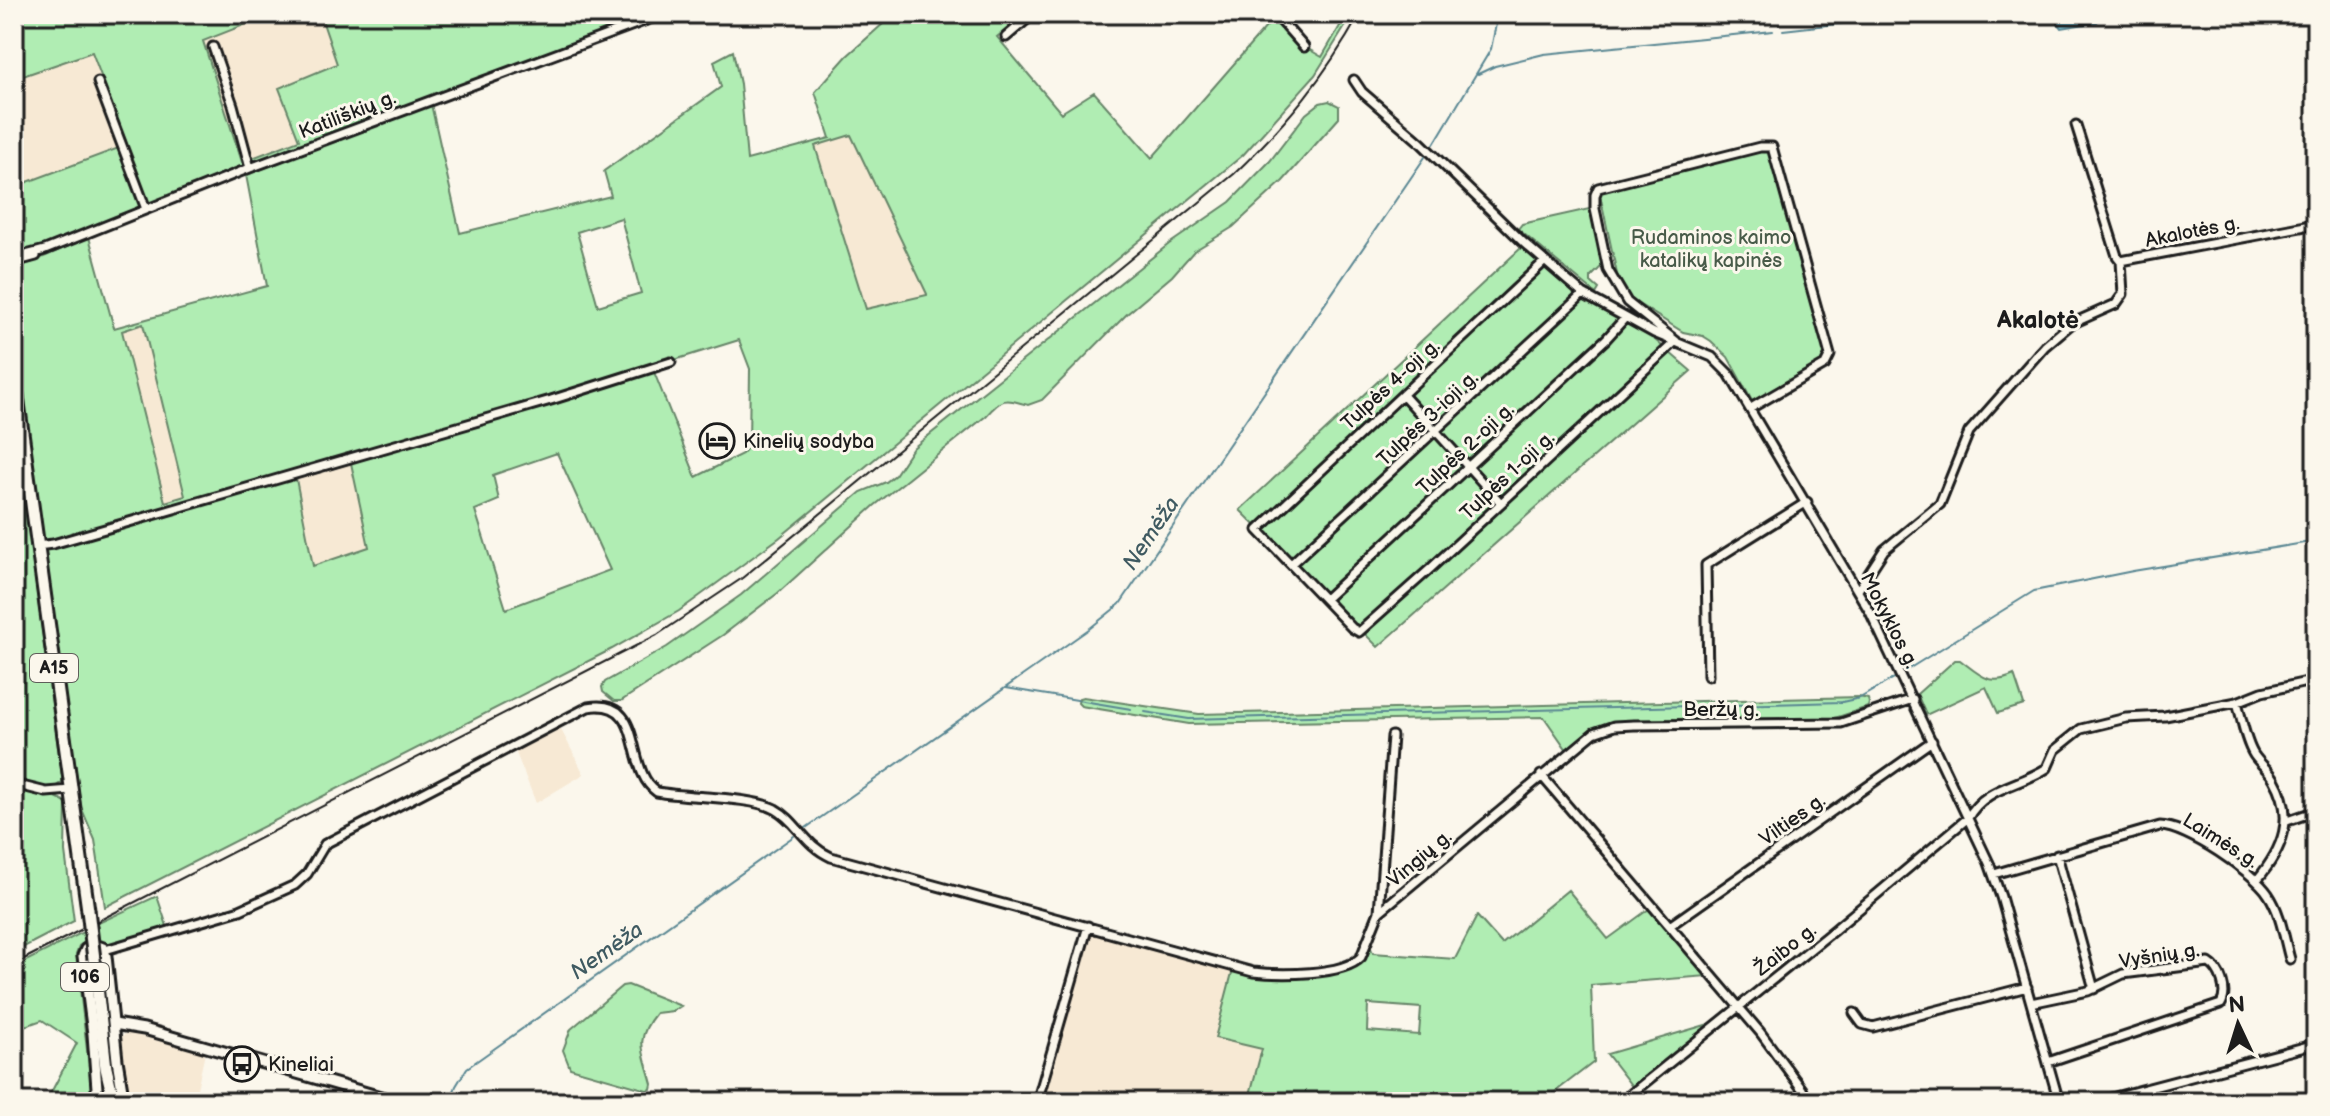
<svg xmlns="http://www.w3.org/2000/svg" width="2330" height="1116" viewBox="0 0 2330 1116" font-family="'Balsamiq Sans',sans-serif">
<rect width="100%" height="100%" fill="#fbf7ec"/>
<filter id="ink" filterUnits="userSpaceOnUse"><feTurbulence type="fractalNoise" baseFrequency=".0125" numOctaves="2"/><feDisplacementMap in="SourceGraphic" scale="16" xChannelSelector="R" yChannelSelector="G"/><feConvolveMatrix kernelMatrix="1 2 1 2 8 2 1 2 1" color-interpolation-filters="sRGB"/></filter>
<g filter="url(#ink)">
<!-- built -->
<path fill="#f7e9d4" d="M272 14H320L337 65 299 140 242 162 202 41Z
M92 51 127 146 14 187V79Z
M851 134 928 295 866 309 815 145Z
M144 324 186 496 164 503 122 330Z
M351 463 369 547 313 566 296 478Z
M555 718 584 774 536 803 512 743Z
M1090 932 1233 969 1216 1038 1262 1049 1248 1102H1043Z
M129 1033 205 1053 194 1102H130L120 1036Z"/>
<!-- green -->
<path fill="#b0edb3" stroke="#668468" stroke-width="2" fill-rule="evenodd" d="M14 14H272L203 41 242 162 299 140 279 88 337 64 320 14H654L352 125 34 250 22 252 14 250V187L127 145 92 52 14 79Z
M894 14H966L971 21 983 14H1025L997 37 1061 113 1094 92 1152 158 1273 19 1298 43 1322 57 1347 14H1353L1315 75 1243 155 779 538 679 611 612 649 105 907 95 840 81 807 14 329V265L30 263 89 237 114 328 267 286 246 175 431 104 460 233 611 196 604 171 721 87 714 61 733 51 740 84 747 160 830 138 815 92 847 56ZM851 135 927 294V295L866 309 815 146ZM621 218 641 293 598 306 577 232ZM143 324 185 496 165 502 122 331ZM739 340 750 369 749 446 742 454 696 477 652 367ZM557 453 610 570 506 609 475 510 499 500 493 475ZM351 463 369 547 313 566 296 479Z
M1329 101 1339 106V118L1283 181 1233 227 1194 251 1172 276 1127 314 1042 400 1028 405C1004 398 1003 397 986 416L874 506 778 593 723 635 621 701H614L603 692 602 687 605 682 667 647 741 595 861 492 886 482 895 475 913 448 1169 244 1230 202 1270 161 1306 114 1320 103Z
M1764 148 1769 149 1826 351 1821 364 1752 401 1728 357 1711 341 1703 336 1683 332 1621 293 1599 190Z
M1589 209 1593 213 1602 266 1591 277V282L1599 289 1596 294 1518 229 1522 224Z
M1523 246 1583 299 1647 333 1691 371 1378 647 1240 510Z
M14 423 62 777V782L55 787 56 797 66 802 65 852 74 921 14 952Z
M1955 660H1960C1980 675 1989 687 2014 675L2024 705 1998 713 1986 687 1926 715 1917 694Z
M1083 697 1199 714 1859 697 1868 699 1869 703 1868 707 1820 723 1599 727 1567 750 1544 717 1189 724 1081 706 1078 703 1079 698Z
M1568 890 1608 939 1653 906 1709 976 1591 985 1594 1062 1542 1102H1248L1262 1049 1215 1038 1233 969C1256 975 1335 977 1355 967 1362 963 1366 953 1370 946L1373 953 1455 959 1477 916 1502 944ZM1368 1004 1421 1008 1419 1035 1367 1031Z
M157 896 168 929 108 946 99 942 96 924Z
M85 931 86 941 79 946 76 954 93 1102H46L77 1043 42 1020 19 1028 14 1032V967Z
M628 985 681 1006 673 1011 656 1013C633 1041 644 1052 652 1084L651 1089 647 1090 570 1068 563 1050 571 1029 622 986Z
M1709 1024 1634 1089 1607 1054Z"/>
<!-- water -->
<path fill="#81cde0" stroke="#598692" stroke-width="2" d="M2098 14 2100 19 2097 22 2061 28 2058 24 2060 15Z"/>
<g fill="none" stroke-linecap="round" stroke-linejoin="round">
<!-- stream -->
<path stroke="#598692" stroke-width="2" d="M1783 30 1924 14
M1478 74 1495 66 1544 54 1773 31
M1434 144 1491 49 1498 14
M1902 673 2034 591 2133 571 2316 541
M1006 688 1131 709
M1145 712 1189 719 1842 702 1860 698 1896 677
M803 830 1089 629 1120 604 1425 157
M450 1102 456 1086 467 1068 794 836"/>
<defs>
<path id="minor" d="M1275 14 1304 47
M1006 37 1033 14
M213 47 233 105 250 168
M1354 80 1362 92 1421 143 1524 243 1583 294 1654 333 1712 357 1729 374 1870 612 1989 863 2001 897 2059 1102
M98 82 146 209
M2076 125 2117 256 2121 261 2316 224
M14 253 26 255 45 250 250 168 663 14
M14 262 36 256
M1544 262 1258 530 1352 628 1359 632 1431 568 1676 341 1627 302 1608 270 1595 209V195L1598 188 1760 147H1772L1830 355 1825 365 1751 408
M1403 395 1501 503
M37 546 53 544 551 400 671 362
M1291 564 1583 294
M1858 590 1884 550 1940 504 1969 432 2045 346 2071 324 2116 304 2123 294 2121 261
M1325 599 1606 339 1625 318
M1708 676 1706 565 1807 502
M2237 702C2242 719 2245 741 2254 755 2260 764 2269 770 2274 779 2296 817 2283 849 2257 880
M1541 775 1760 1032 1802 1089 1808 1102
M14 784 46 792 71 790
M2287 821 2316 811
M2057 855 2094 989
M1994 874 2160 826C2186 826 2254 872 2268 894 2281 913 2284 938 2290 959
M1379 912 1594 733 1614 726 1634 725 1841 723 1913 699
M1671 925 1932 741
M105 950 240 910 295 885 307 874 325 844 588 707C647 697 623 769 657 792 688 798 749 796 775 809 797 821 804 845 831 857L1253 972C1279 975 1343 976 1361 957L1379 912 1392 736
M2031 1003 2088 991 2123 974 2209 963C2221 970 2228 992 2221 1004L2048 1062
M1854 1013 1862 1024 1873 1027 2027 987
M1037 1102 1088 926
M1621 1102 1833 931 1968 818C1984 787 2020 786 2047 768L2055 750 2081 729 2126 718 2165 716 2237 702 2262 692 2316 680
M2096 1102 2316 1044"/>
<path id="major" d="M114 1024 144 1029 398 1102
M98 1102 93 1034 83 956 86 949 95 945 103 948 106 956 117 1060 124 1102"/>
<path id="highway" d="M14 374 88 910
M94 959 106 1068 114 1102"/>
</defs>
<!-- minor casing -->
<use href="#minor" stroke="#1c1c1c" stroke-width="13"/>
<!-- major casing -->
<use href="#major" stroke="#1c1c1c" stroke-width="15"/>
<!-- highway casing -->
<use href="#highway" stroke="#1c1c1c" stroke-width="17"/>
<!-- minor -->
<use href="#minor" stroke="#fbf7ec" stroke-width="7"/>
<!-- major -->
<use href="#major" stroke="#fbf7ec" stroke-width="9"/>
<!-- highway -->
<use href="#highway" stroke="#fbf7ec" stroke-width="11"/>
<!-- rail -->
<path stroke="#1c1c1c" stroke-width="2" d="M14 964 657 635 741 579 1234 174C1286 124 1325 77 1360 14"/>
<defs>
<path id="highway-bridge" d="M88 910 94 959"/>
</defs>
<!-- highway-bridge casing -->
<use href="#highway-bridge" stroke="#1c1c1c" stroke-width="17" stroke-linecap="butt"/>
<!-- highway-bridge -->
<use href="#highway-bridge" stroke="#fbf7ec" stroke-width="11"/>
</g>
</g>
<!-- icons -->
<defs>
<symbol id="hotel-ring" viewBox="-11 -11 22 22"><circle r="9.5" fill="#fbf7ec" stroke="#1c1c1c" stroke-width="1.5"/><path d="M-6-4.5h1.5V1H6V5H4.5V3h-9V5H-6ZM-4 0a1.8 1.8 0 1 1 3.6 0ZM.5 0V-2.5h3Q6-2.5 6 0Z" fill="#1c1c1c"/></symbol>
<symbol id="bus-ring" viewBox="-11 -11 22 22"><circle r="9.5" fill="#fbf7ec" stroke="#1c1c1c" stroke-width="1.5"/><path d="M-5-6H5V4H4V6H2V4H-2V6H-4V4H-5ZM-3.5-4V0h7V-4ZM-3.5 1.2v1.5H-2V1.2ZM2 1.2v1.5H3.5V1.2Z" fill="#1c1c1c"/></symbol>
</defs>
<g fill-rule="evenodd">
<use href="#hotel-ring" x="697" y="421" width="40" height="40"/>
<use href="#bus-ring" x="222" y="1044" width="40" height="40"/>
</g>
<g text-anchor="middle" stroke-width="6" stroke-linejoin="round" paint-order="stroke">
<!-- shield labels -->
<g fill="#fbf7ec" stroke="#5f5e5a" stroke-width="2">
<rect x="30" y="654" width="48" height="28" rx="6"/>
<rect x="61" y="963" width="48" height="28" rx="6"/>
</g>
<g font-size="18" font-weight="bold" fill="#1c1c1c">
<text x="54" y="674">A15</text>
<text x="85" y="983">106</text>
</g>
<!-- street labels -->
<g font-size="20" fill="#1c1c1c" stroke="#fbf7ec">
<text transform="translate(347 114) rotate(-21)" y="7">Katiliškių g.</text>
<text transform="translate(2192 231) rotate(-11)" y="7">Akalotės g.</text>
<text transform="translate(1390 384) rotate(-42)" y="7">Tulpės 4-oji g.</text>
<text transform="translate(1427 418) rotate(-43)" y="7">Tulpės 3-ioji g.</text>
<text transform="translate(1465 448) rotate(-43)" y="7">Tulpės 2-oji g.</text>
<text transform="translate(1507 475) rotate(-43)" y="7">Tulpės 1-oji g.</text>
<text transform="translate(1890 620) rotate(63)" y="7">Mokyklos g.</text>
<text x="1721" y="716">Beržų g.</text>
<text transform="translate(1792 819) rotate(-35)" y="7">Vilties g.</text>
<text transform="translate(2221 840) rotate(32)" y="7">Laimės g.</text>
<text transform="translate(1419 858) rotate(-40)" y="7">Vingių g.</text>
<text transform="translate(1785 949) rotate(-38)" y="7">Žaibo g.</text>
<text transform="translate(2159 955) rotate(-9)" y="7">Vyšnių g.</text>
</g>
<!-- park labels -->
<g font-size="20" fill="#485b49" stroke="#fbf7ec">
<text x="1711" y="244">Rudaminos kaimo<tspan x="1711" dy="23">katalikų kapinės</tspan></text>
</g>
<!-- poi labels -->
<g font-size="20" fill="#1c1c1c" stroke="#fbf7ec" text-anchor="start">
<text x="743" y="448">Kinelių sodyba</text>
<text x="268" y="1071">Kineliai</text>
</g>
<!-- water labels -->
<g font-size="22" font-style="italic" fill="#3f5a61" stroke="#fbf7ec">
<text transform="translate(1150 533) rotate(-56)" y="8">Nemėža</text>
<text transform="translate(606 950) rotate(-35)" y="8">Nemėža</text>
</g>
<!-- quarter labels -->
<g font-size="24" font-weight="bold" fill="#1c1c1c" stroke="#fbf7ec">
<text x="2038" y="328">Akalotė</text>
</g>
</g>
<!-- margin -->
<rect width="2330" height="1116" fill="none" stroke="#fbf7ec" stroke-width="48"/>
<rect x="24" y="24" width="2282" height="1068" fill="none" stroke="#1c1c1c" stroke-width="3" filter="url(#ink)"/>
<!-- north arrow -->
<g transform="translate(2238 1024) rotate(356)" stroke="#fbf7ec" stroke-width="6" paint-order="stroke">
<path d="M0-6L14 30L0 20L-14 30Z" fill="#1c1c1c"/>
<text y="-12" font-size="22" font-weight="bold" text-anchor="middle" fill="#1c1c1c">N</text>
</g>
</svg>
